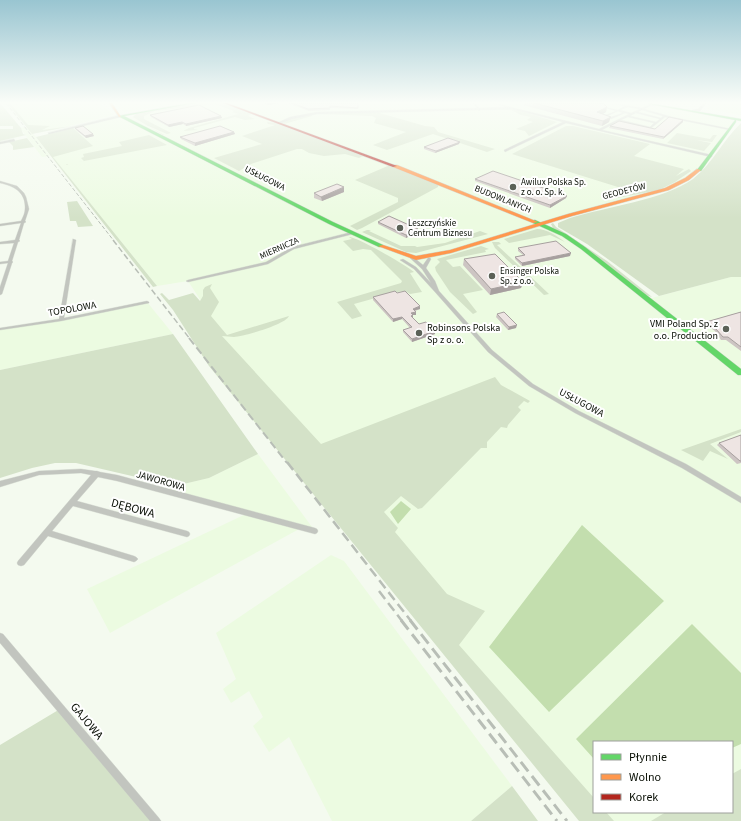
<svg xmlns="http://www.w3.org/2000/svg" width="741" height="821" viewBox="0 0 741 821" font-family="'Source Sans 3',sans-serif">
<rect width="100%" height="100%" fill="#f4faef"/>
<!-- built -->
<path fill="#ecfbe1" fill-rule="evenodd" d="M10 103H100L114 115 74 125 34 133Z
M115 103H183L124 112Z
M196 103H648L734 120 733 126 699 170 667 189 541 224 573 241 644 300 731 277H741V821H585L177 308 201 301 188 281 157 286 52 156 60 154 44 136 112 119 132 117 135 114ZM594 742H732V812H594Z
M710 103H741V115L707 109Z
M27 127 36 137 50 156 42 157 20 128Z
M147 302 173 334 0 370V329L61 320Z
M258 454 315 531 301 528 110 633 87 589 246 514 162 491 175 486 209 478Z
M331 555 344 561 512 786 471 821H332L289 737 269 752 253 726 263 717 249 691 231 703 223 689 236 679 216 633Z"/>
<!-- green -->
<path fill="#d4e2c8" d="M0 103 21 128 23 134 26 135 0 141V129H13V126H0Z
M7 103H10L28 125 50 126 42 130 72 126 32 134Z
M201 103H225L253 113 248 116 255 119 245 120 235 117 194 128V129L198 130 183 131 189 128 238 114 232 112 234 111 215 104 155 111 144 116V119L171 133 167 134 146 125 164 135H163L133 117 136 114Z
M514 109 557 122 529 136 525 131 516 129 533 122 527 120 531 117 521 115 511 110H479Z
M376 112 425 126 434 127 438 132 495 149 487 152 433 134 387 150 373 145 406 132 374 123 376 118 372 116 320 114Z
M312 115V116L284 124 365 155 359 158 345 154 324 156 309 153 302 149H297L251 164 239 171 214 158 262 144 242 136 275 125 268 124 267 122 278 123 291 118Z
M741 123V277H731L659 296 587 244 558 227V223L570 218C606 207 663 200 693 179 713 163 723 140 741 123Z
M566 126H573L650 144 634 156 684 169 676 176 689 169 691 171 675 182 659 190 617 198 614 197 634 192 512 154Z
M73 128 93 146 53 157 157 286 153 287 36 137Z
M677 133 710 139 713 135H717L712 142 696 140 711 143 704 151 667 143Z
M149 135 167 145 63 165 84 161 81 158 84 157 83 154 122 146 119 142Z
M27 138 34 147 13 150V146L9 142Z
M390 165 438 184V187L362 228 357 230 350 226 398 202V198L355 180Z
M77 201 93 226 78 227 76 221H70L67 202Z
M553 223 556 227 607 261 652 297 643 294 581 244 553 228 551 224Z
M537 229C547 229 557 236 565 242L550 235 509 243 504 239Z
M367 230H371L369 231 401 246H415L417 247 445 243 480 231 488 234 416 253 406 252 362 232Z
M349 237C358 237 407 266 414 272L410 273 422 292 410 294 405 291 397 292 354 304 362 316 352 319 337 302 401 283 402 281 371 250 363 249 353 251 343 241 352 239Z
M492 242H499L501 244 497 245 549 294 544 295 495 248Z
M481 246 489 249 485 250 486 252 446 260 453 267 460 266 483 290 463 294 477 312 473 314 450 292 436 271 435 267 440 262 437 259Z
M212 284 210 288 219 302 211 316 227 335 289 316C285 325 244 336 234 337 230 337 226 336 222 336L321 444 495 377 501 385 530 401 528 403 524 401 518 407 521 410 508 425 507 428 501 427 487 442V448H481L422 508 418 509 401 496 384 512 398 528 395 532 447 594 485 611 459 645 594 798V812H606L614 821H579L209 366 173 310 160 294 162 293 169 300 193 293 200 301 203 296V290L205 287Z
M173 334 258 454 209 478 175 486 76 463H55L32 468 0 478V370Z
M741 429V432L710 444 728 459 710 451 703 461 681 450Z
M60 709 152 821H0V745Z
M741 769V821H651L666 812H732V774Z
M512 786 538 821H471Z"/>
<!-- water -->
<path fill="#c3deae" d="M401 501 411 509 398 524 390 512Z
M582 525 664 601 549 712 489 647Z
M692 624 741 673V744L732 748V742H594V759L576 739Z"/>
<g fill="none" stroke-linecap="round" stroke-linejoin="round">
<defs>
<path id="street" d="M473 103H475L479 108 507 107 492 103H494L599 129 629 114 625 113 611 119V117L623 113 618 111 601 119V117L616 111 600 106 618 110 625 106 611 103 642 108 650 104H659L660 105 650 106 644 109 672 117 731 129 730 130 665 117 650 129 619 121 602 130 712 155V157H711L566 123 505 152 504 150 563 122 512 109 480 110 479 111 478 110 317 114 292 119 278 124 277 123 290 117 317 112 477 108ZM628 107 640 109 631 113 620 110ZM642 110 663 116 661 118 638 112ZM636 113 660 119 656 122 630 116ZM628 117 654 123 650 127 621 120Z
M704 103H706L700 111 692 112V110L698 109Z
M120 115 121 117 49 134 48 133Z
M14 139 15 141 0 144V142Z
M0 181 17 186 24 193 26 197 29 209 25 221 26 222 24 223 19 240 20 241 18 242 12 261 13 262 12 263 2 294 0 295V287L8 263 0 264V262L8 261 14 243 0 244V242L15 240 21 223 0 226V224L21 221C23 217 25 213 25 209 26 192 14 186 0 183Z
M352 232H353V234L294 249 268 264 188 282 186 281 188 280 266 262 292 247Z
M73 239 76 240 64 318 147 301 149 302V303L61 321 0 330V328L59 319Z
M410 256H412L423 265 428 258H430L431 259 426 268 435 281 439 291 492 350 533 384 579 411 686 464 741 497V503L682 468 575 413 529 386 488 352 435 292 414 269 400 260 403 259 416 267 431 283 422 269 410 258Z
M81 469 95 471H97L100 472 117 475 315 528 317 529 318 531 317 533 315 534 117 481 98 477 77 501 187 531 189 532 190 534 189 536 187 537 73 506 52 531 134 556 136 557 138 559 136 561 134 562 48 536 24 565 21 566 18 565 17 563 18 561 91 475 81 473 39 475 0 487V481L39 471Z
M0 633 3 634 159 818 161 821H150L0 643Z"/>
<path id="fast" d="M190 103H196L124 116 333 222 383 245V247H379L329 224 118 116Z
M648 103 741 119V121L736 120V122L701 171H699L697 170 735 120 649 104Z
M535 220 566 234 585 247 741 369V375H738L581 249 562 236 533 223V221Z"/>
<path id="slow" d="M109 103H112L121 117H119Z
M393 165H397L538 222 533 223 393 167Z
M697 169 701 170 689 180 669 190 572 216 451 253 416 260 378 246 383 245 416 256 450 250 568 214 665 188 685 178Z"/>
<path id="jam" d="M223 103H227L397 166 393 167Z"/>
</defs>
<!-- street casing -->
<use href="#street" stroke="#ced4ca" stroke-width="0.5"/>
<!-- fast casing -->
<use href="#fast" stroke="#ced4ca" stroke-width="1"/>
<!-- slow casing -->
<use href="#slow" stroke="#ced4ca" stroke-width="1"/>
<!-- jam casing -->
<use href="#jam" stroke="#ced4ca" stroke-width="1"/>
<!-- street -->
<use href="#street" fill="#c2c5bf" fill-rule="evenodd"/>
<!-- fast -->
<use href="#fast" fill="#63d668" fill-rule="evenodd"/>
<!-- slow -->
<use href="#slow" fill="#ff974d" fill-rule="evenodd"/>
<!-- jam -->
<use href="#jam" fill="#b3261e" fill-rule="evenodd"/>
<!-- rail-far4 -->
<path stroke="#b8beb6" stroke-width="1" stroke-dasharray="4 2" stroke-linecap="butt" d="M6 103 114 241"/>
<!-- rail-far3 -->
<path stroke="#b8beb6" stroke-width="1.5" stroke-dasharray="6 3" stroke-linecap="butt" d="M113 240 190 339"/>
<!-- rail-far2 -->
<path stroke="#b8beb6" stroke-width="2" stroke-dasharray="8 4" stroke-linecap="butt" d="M189 338 287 463"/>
<!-- rail-far1 -->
<path stroke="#b8beb6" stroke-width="2.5" stroke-dasharray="10 5" stroke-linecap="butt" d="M287 462 411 621
M379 591 402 621"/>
<!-- rail -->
<path stroke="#b8beb6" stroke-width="3" stroke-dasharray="12 6" stroke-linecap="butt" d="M401 620 557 821
M410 620 567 821"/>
</g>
<!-- wall -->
<path fill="#cdc5c3" d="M261 103H279L268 105Z
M287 103H358V109L330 108V110L309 111Z
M521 103H598L607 107 606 112 602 114 609 122 602 126 523 105 524 103Z
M150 115 221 116 222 118 186 126 183 124 169 127 151 117Z
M683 122 663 139 609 128 610 126 655 129Z
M75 128 94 136 86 138 76 130Z
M234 132 235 134 195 146 181 139 180 137Z
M459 144 435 153 424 149V147Z
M475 179 566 198 550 208 475 181Z
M344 192 322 201 314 198V193Z
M378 222 418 229 417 232 406 238 378 224Z
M518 248 570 256 522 266 515 259V257L523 255 518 251Z
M464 259 523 282 521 288 490 295 463 265Z
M397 293 420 309 415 311 416 312V315H413V318L419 324 435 334 412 342 403 332V330L410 328 402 319 393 322 373 300V297Z
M741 312V351L726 340H721L715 331 705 324 706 322Z
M497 314 516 328 508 330 496 317Z
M741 435V463L737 464 717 445 719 443Z"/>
<!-- shaded-wall -->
<path fill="#a7a09f" d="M267 103H279L268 105Z
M607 107 606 112 596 118 597 112Z
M221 116 222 118 186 126V124Z
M611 117 609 122 602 126 603 121Z
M683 120V122L663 139 664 137Z
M182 122 183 124 169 127 168 125Z
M234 132 235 134 195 146V143Z
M93 134 94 136 86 138 85 136Z
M460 142 459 144 435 153 436 151Z
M344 187V192L322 201 321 197Z
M567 196 566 198 550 208V205Z
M418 229 417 232 406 238V235Z
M571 253 570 256 522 266V263Z
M523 282 521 288 490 295 491 289Z
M420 306V309L412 311 413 309Z
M416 312V315H413V318L410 319 411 313Z
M402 317V319L393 322V319Z
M517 325 516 328 508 330 509 327Z
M435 331V334L412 342V339Z"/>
<!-- building -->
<path fill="#eee5e3" stroke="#a7a09f" d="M292 103H358V108L330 106V108L308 109Z
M534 103H598L604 104 607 107 597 112 611 117 603 121Z
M199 105 221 116 186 124 182 122 168 125 150 115Z
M669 117 683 120 664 137 610 126 619 121 655 129Z
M83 126 93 134 85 136 75 128Z
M220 126 234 132 195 143 180 137Z
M448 138 460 142 436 151 424 147Z
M493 171 567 196 550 205 475 179Z
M337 184 344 187 321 197 314 193Z
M389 216 418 229 406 235 378 222Z
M556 241 571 253 522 263 515 257 525 255 518 248Z
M495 254 523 282 491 289 464 259Z
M395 291 397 293 405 291 420 306 413 309 416 312 411 313 413 315 411 316 419 324 426 322 435 331 412 339 403 330 412 327 402 317 393 319 373 297Z
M504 312 517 325 509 327 497 314Z
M741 312V347L728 337H723L716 329 706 322Z
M741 435V461H740L719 443Z"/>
<!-- sky -->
<linearGradient id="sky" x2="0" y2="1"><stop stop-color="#99c5d1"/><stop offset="0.47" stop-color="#fafdf8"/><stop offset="1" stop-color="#fafdf8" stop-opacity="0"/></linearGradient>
<rect width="741" height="218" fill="url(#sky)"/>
<!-- markers -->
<g fill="#5b6157" stroke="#fff" stroke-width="1.5">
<circle cx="513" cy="187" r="4"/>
<circle cx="400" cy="228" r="4"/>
<circle cx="492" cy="276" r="4"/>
<circle cx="726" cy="329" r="4"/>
<circle cx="419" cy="333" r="4"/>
</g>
<g text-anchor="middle" stroke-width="4" stroke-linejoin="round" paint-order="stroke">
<!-- far-street labels -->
<g font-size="9" fill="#090f05" stroke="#fff">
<text transform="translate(265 178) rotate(27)" y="3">USŁUGOWA</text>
<text transform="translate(624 191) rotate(-14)" y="3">GEODETÓW</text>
<text transform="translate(503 199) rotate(22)" y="3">BUDOWLANYCH</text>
<text transform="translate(279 248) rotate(-24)" y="3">MIERNICZA</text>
</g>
<!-- far-poi labels -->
<g font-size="9" fill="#090f05" stroke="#fff" text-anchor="start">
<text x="521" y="185">Awilux Polska Sp.<tspan x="521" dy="10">z o. o. Sp. k.</tspan></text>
<text x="408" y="226">Leszczyńskie<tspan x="408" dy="10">Centrum Biznesu</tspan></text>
<text x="500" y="274">Ensinger Polska<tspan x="500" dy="10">Sp. z o.o.</tspan></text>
</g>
<!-- street labels -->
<g font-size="10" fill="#090f05" stroke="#fff">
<text transform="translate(72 308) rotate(-10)" y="4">TOPOLOWA</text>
<text transform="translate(582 402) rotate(28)" y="4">USŁUGOWA</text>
<text transform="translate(161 480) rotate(16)" y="4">JAWOROWA</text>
</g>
<!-- poi labels -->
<g font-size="10" fill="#090f05" stroke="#fff" text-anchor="end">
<text x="718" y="327">VMI Poland Sp. z<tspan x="718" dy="12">o.o. Production</tspan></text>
<text x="427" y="331" text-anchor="start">Robinsons Polska<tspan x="427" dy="12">Sp z o. o.</tspan></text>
</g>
<!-- near-street labels -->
<g font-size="12" fill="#090f05" stroke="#fff">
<text transform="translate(133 508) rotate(15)" y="4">DĘBOWA</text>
<text transform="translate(87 721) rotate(50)" y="4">GAJOWA</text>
</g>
</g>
<!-- legend -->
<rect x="593" y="741" width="140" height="72" fill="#ffffff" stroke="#9d9f9b"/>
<rect x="601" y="754" width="20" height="6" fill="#63d668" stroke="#9d9f9b"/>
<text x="629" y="761" font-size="12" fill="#090f05">Płynnie</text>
<rect x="601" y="774" width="20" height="6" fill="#ff974d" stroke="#9d9f9b"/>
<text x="629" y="781" font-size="12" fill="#090f05">Wolno</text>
<rect x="601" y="794" width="20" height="6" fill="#b3261e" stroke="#9d9f9b"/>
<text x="629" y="801" font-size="12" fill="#090f05">Korek</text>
</svg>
